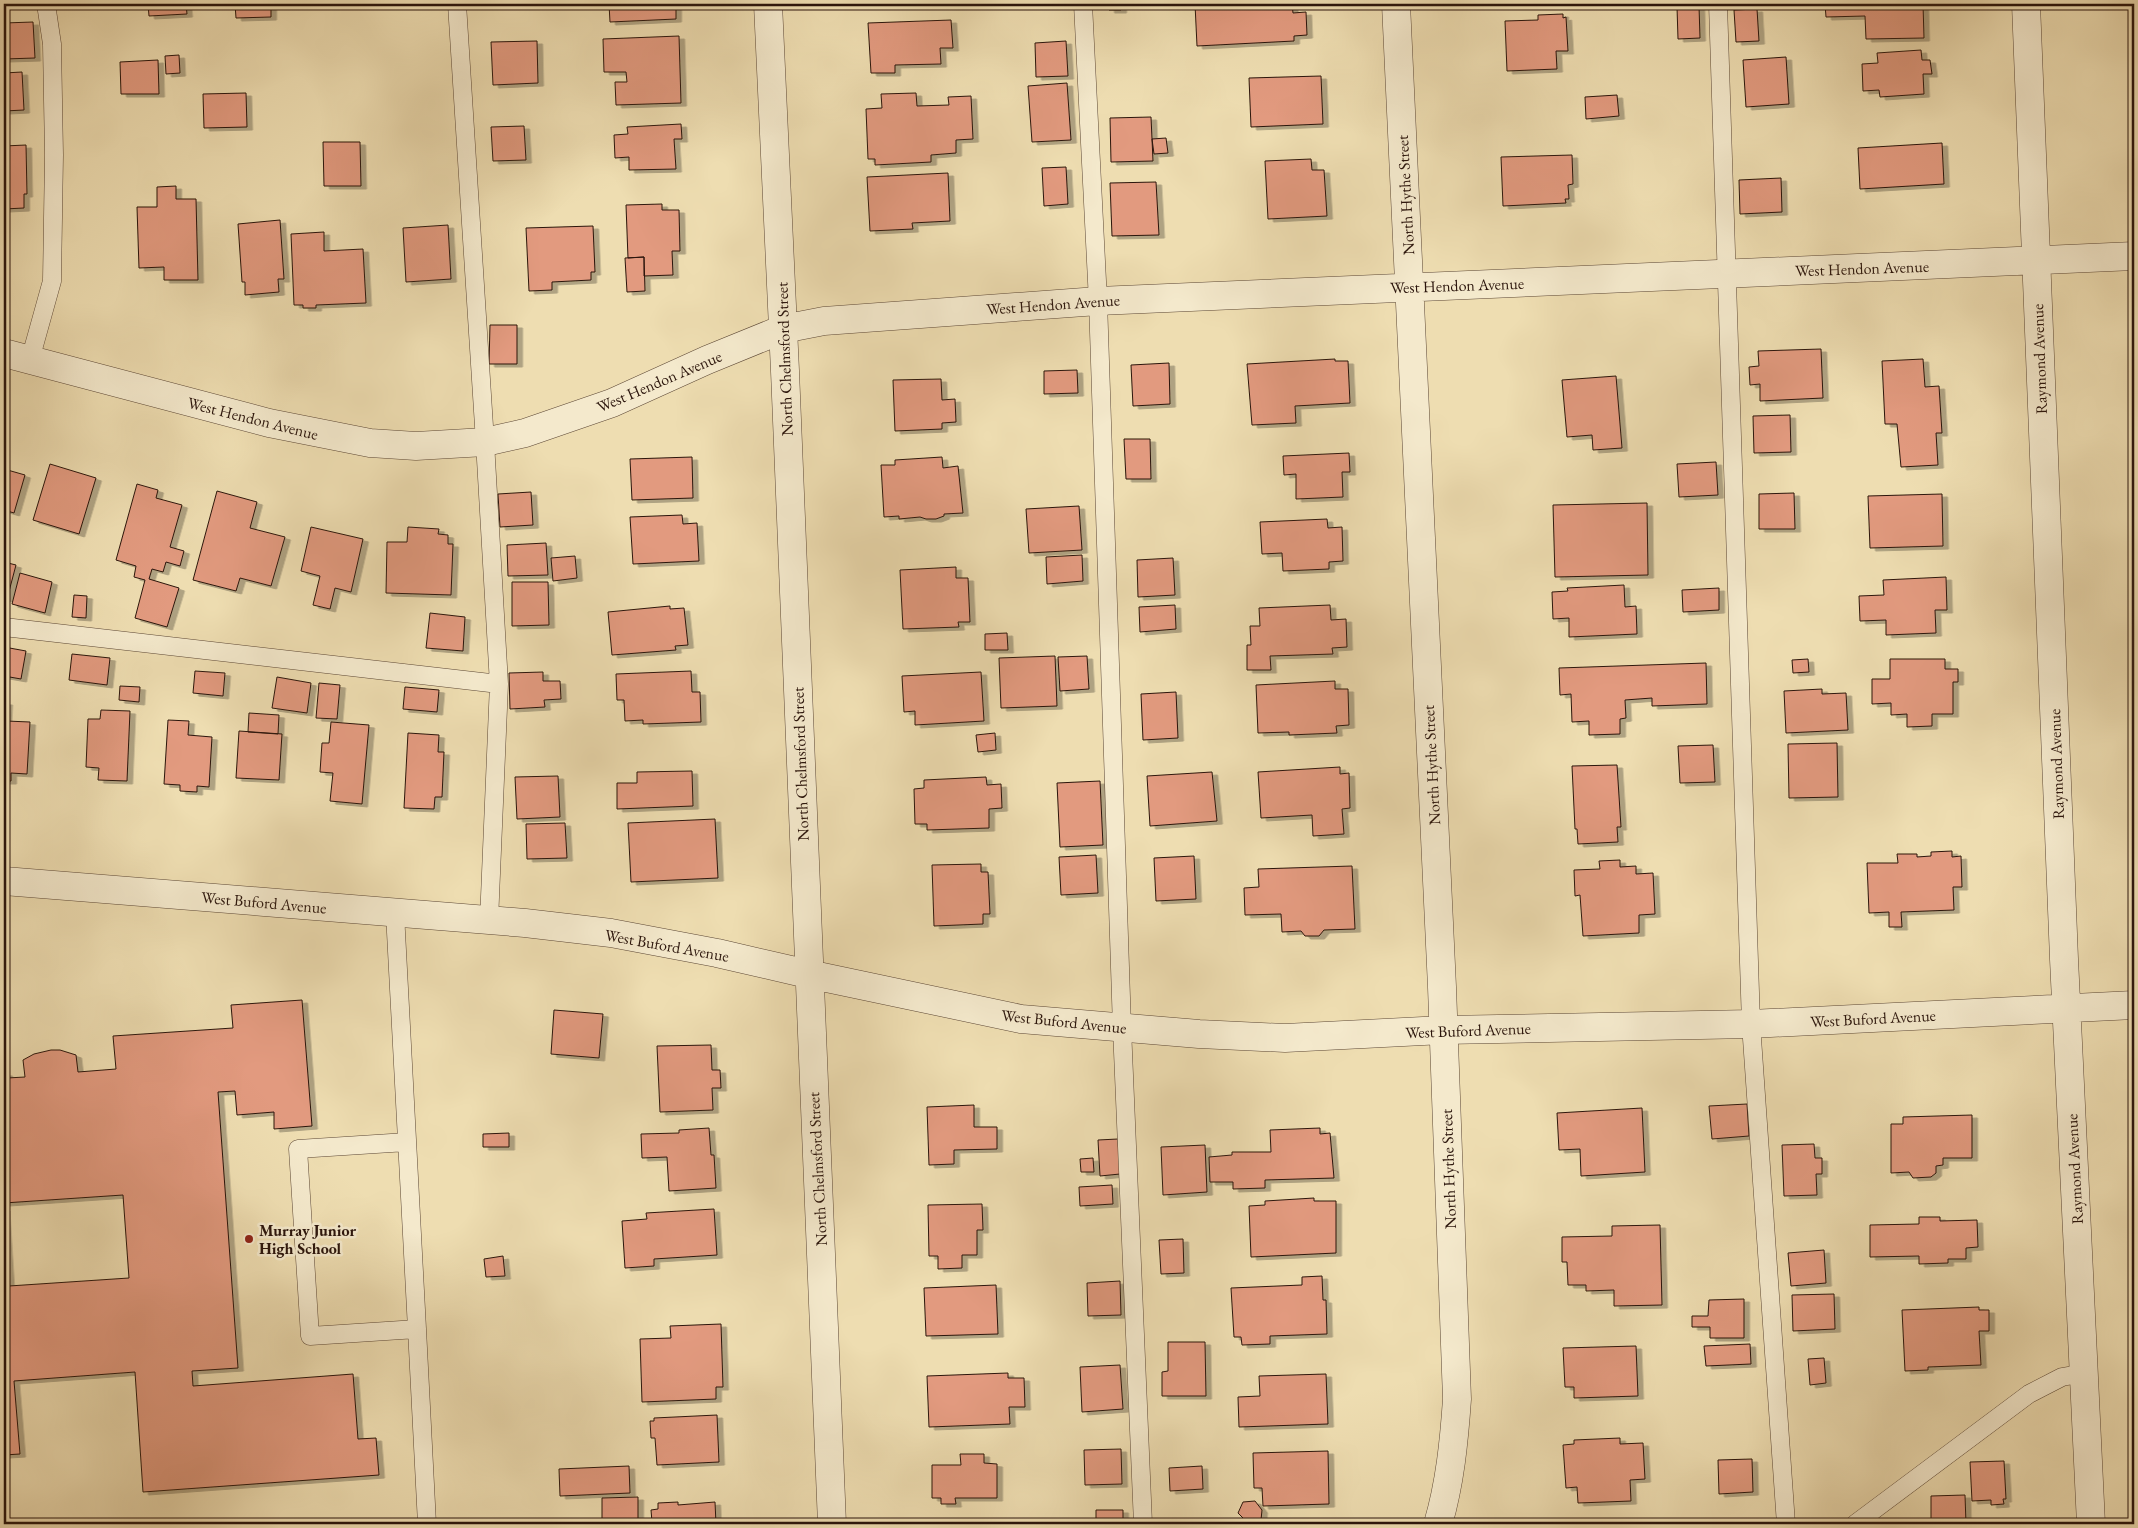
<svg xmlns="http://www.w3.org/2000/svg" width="2138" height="1528" viewBox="0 0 2138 1528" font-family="'EB Garamond',serif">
<defs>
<filter id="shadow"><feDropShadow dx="5.5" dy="3" stdDeviation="0" flood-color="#0004"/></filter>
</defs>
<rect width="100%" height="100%" fill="#eeddb1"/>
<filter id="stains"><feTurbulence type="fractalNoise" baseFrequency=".004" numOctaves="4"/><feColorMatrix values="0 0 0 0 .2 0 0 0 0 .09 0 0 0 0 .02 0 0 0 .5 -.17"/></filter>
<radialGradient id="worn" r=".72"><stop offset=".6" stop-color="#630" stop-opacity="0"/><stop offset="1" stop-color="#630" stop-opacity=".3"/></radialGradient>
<!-- building -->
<path fill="#e29a7f" stroke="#2b150c" filter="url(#shadow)" d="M148 4H186L187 14 149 16Z
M235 4H271V17L236 18Z
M609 4H676V19L610 22Z
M1109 4H1121V10H1109Z
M1195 4H1292L1293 13 1306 12 1307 35 1294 36V41L1197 46Z
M1825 4H1923L1924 38 1866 39 1865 16 1826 17Z
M1699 6 1700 38 1678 39 1677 7Z
M1757 9 1759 41 1736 42 1734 10Z
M1563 14V18L1566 17 1568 51H1556L1557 69 1507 71 1505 21 1538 20V15Z
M951 20 953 48H940L941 64 895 65V73H871L868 23Z
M33 22 35 58 4 59V23Z
M679 36 681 103 616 105 615 82H627L626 72H604L603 39Z
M537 41 538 83 493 85 491 42Z
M1066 41 1068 76 1036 77 1035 43Z
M1921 50 1922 60H1930L1932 74H1923L1924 94 1880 97 1879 90 1863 91 1862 64 1878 63 1877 53Z
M179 55 180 73 166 74 165 56Z
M1786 57 1789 104 1746 107 1743 60Z
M158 60 159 94H121L120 62Z
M22 72 24 110 4 111V73Z
M1321 76 1323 124 1251 127 1249 78Z
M1067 83 1071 140 1032 142 1028 86Z
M246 93 247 127 204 128 203 94Z
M916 93 917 106 949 105 948 97 971 96 973 139 956 140V153L931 155V162L875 165V159H868L866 109 882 108 881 94Z
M1617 95 1619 116 1586 119 1585 97Z
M1151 117 1153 161 1111 162 1110 118Z
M681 124 682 139H674L676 169 629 170V157L615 158 614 135 628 134 627 127Z
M524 126 526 160 493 161 491 127Z
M1166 138 1168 153 1154 154 1152 139Z
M323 142H360L361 186H324Z
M1942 143 1944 184 1860 189 1858 148Z
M26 145 27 194H24V208L4 209V146Z
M1572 155 1573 184 1568 185 1569 199H1565L1566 203 1503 206 1501 157Z
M1311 159 1312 170H1324L1327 216 1268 219 1265 161Z
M1066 167 1068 204 1044 206 1042 168Z
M948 173 950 221 912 223 913 229 870 231 867 177Z
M1781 178 1782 212 1740 214 1739 180Z
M1156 182 1159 235 1112 236 1110 183Z
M176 186V199H196L198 280H164V267L139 268 137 207H157V187Z
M662 204V210H679L680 251H672L673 275 644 276V257L628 258 626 205Z
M280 220 284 279H278L279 292 245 295V282H242L238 224Z
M448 225 451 279 406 282 403 228Z
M593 226 595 272H591V280L552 282V290L529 291 526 228Z
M324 232V251L363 249 366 303 316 305V308H303V305H294L291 234Z
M644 257 645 291 627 292 625 258Z
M490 325H517V364H489Z
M1821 349 1823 398 1760 401V384L1750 385 1749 367 1759 366 1758 351Z
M1335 359V361H1348L1350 403 1295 406 1296 423 1252 425 1247 364Z
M1923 359 1925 387 1939 386 1942 433H1936L1938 465 1901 467 1897 424H1885L1882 361Z
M1169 363 1170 404 1133 406 1131 365Z
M1077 370 1078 393 1044 394V371Z
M1616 376 1622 448 1593 450 1592 435 1567 437 1562 380Z
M941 379 942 400 955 399 956 422 942 423V429L895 431 893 380Z
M1790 415 1791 452 1754 453 1753 416Z
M1124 439H1150L1151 479H1126Z
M1349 453 1350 472H1342L1343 497 1296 499V474L1284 475 1283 456Z
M692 457 693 498 632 500 630 459Z
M942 457 943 468 958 466 963 513 944 514V516L936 519H926L920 517 899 519V516L884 517 881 465H895V460Z
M1716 462 1718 495 1679 497 1677 464Z
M50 464 96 478 79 534 33 520Z
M4 469 25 475 14 513 4 510Z
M137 484 158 490 156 498 182 505 170 547 184 551 180 566 166 562 163 572 152 569 149 579 179 588 167 627 135 618 145 580 134 577 136 566 116 560Z
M217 491 257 502 250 528 285 537 271 586 240 578 236 591 193 580Z
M531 492 533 525 500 527 498 494Z
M1794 493 1795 529H1759V494Z
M1942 494 1943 546 1870 548 1868 496Z
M1647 503 1648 575 1555 577 1553 505Z
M1079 506 1082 550 1029 553 1026 509Z
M682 515 683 524 697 523 699 561 633 564 630 517Z
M1327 519 1328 528 1342 527 1343 561 1329 562V569L1283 571 1282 553 1262 554 1260 522Z
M311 527 363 539 351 592 335 588 330 609 313 605 320 576 301 571Z
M408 527 439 529 438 534 448 535V544H453L451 595 386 593 387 542H407Z
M546 543 548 575 508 576 507 545Z
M1082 555 1083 581 1047 584 1046 557Z
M575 556 577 578 553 581 551 558Z
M1173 558 1175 595 1138 597 1137 560Z
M4 562 16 565 7 599 4 598Z
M956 567V578H968L970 622H958L959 627 903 629 900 570Z
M20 573 52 582 45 613 12 604Z
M1946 577 1947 610H1935L1936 633 1886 635V620L1860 621 1859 596 1884 595 1883 580Z
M512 582H548L549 625 512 626Z
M1624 585 1625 607 1636 606 1637 634 1569 637V618L1553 619 1552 592 1568 591 1567 588Z
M1719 588V610L1683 612 1682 590Z
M74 595 87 596 86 618 72 617Z
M1175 605 1176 629 1140 632 1139 607Z
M1330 605 1331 620 1346 619 1347 647 1332 648 1333 654 1270 656 1271 670H1247V645H1251L1250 626H1260L1259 608Z
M670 606V609L684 608 688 645 675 646 676 650 612 655 608 612Z
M430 613 465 617 463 651 426 648Z
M1007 633 1008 650H985V634Z
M4 647 26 651 21 679 4 676Z
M72 654 110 658 107 685 69 680Z
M1055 656 1057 706 1001 708 999 658Z
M1087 656 1089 689 1060 691 1058 657Z
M1808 659 1809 672 1793 673 1792 660Z
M1890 659H1945V669H1958V682H1953V714H1932V726L1907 727V714L1891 715V703L1872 704V679H1890Z
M1706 663 1707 704 1652 706V698L1625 700 1626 718 1620 719V734L1589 735V721L1572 722 1571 694 1560 695 1559 668Z
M195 671 225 673 223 696 193 693Z
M691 671 692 692H700L701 722 643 724V720L625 721 624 700H617L616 674Z
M543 672V681H560L561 699 544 700 545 707 510 709 509 673Z
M981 672 984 721 915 725V711L904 712 902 676Z
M277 677 311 683 307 713 272 708Z
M1335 681V689H1348L1349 725 1336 726 1337 733 1289 735V732L1258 733 1256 685Z
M319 683 340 685 337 719 316 718Z
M120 686 140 687 139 702 119 700Z
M405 687 439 690 437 712 403 709Z
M1822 689V694L1846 693 1848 730 1786 733 1784 691Z
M1176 692 1178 738 1143 740 1141 694Z
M4 702H7L6 721 30 722 27 774 11 773V781H4Z
M101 710 130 711 127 781 98 780 99 768 86 767 88 719H100Z
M249 713 279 715 278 734 248 732Z
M168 720 189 721 188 735 212 737 209 787 197 786V792L180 791V785L164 784Z
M331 722 369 725 362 804 330 801 333 773 320 772 322 743H329Z
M239 731 282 734 279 780 236 778Z
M408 733 439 735 438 752H444L442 797H435L434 809 404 808Z
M995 733 996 750 978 752 976 735Z
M1837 743 1838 797 1789 798 1788 744Z
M1713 745 1715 782 1680 783 1678 746Z
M1617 765 1621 827H1617L1618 842 1578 844 1577 829H1575L1572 766Z
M1340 767V774L1349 773 1350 808 1342 809 1344 834 1313 836 1312 815 1261 818 1258 772Z
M692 771 693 806 617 809V783H637V772Z
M1212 772 1217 821 1150 826 1147 776Z
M558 776 560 817 517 819 515 777Z
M986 777 987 785 1001 784 1002 808 989 809V828L927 830V824H915L914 789 924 788V780Z
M1100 781 1103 845 1060 847 1057 783Z
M715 819 718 878 631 882 628 823Z
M565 823 567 858 527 859 526 824Z
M1952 851V857L1961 856 1962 887H1953L1954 910 1901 912 1902 927H1889V912L1869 913 1867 863H1898L1897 854H1917V857L1931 856V852Z
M1096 855 1098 893 1061 895 1059 857Z
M1194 856 1196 899 1156 901 1154 858Z
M1620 860V867L1636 866V874L1653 873 1655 914 1639 915V933L1583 936 1580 895 1575 896 1574 870 1600 869 1599 861Z
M981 864V872H988L990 914H983V924L934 926 932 865Z
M1352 866 1355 929 1324 930 1319 936H1305L1301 931 1282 932 1281 914 1245 915 1244 888 1259 887 1258 869Z
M302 1000 312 1126 274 1129V1112L237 1115 235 1091 218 1092 238 1368 192 1371 193 1386 353 1374 358 1439 376 1438 379 1475 143 1492 135 1372 14 1381 20 1454 4 1455V1208L9 1286 129 1278 123 1195 4 1203V1073H7V1078L25 1077 23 1060 34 1054 51 1050H60L76 1055 78 1072 116 1069 113 1036 233 1028 231 1005Z
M554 1010 603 1014 599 1058 551 1054Z
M711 1045 712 1070H720L721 1088H712L713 1110 660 1112 657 1046Z
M1747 1104 1749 1136 1712 1139 1709 1106Z
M974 1105V1127H997V1149L954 1150V1164L929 1165 927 1107Z
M1642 1108 1645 1172 1581 1176 1580 1149 1559 1150 1557 1113Z
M1972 1115V1158H1943V1165L1936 1166V1173L1931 1177 1913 1178 1909 1172 1891 1173V1124H1903V1117Z
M709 1128 711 1155H714L716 1188 669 1191 667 1157 642 1158 641 1134 679 1133V1130Z
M1320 1128V1134L1330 1133 1334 1178 1265 1180V1188L1233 1189V1182H1210L1209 1157 1232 1155V1152H1271L1270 1130Z
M509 1133V1147H483V1134Z
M1118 1139 1120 1174 1100 1176 1098 1140Z
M1814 1144 1815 1158H1822V1174H1816L1817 1195 1784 1196 1782 1145Z
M1205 1145 1207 1192 1163 1195 1161 1147Z
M1093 1158 1094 1172H1081L1080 1159Z
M1112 1185 1113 1204 1080 1206 1079 1187Z
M1314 1198V1201H1336V1253L1251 1257 1249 1206 1265 1205V1201Z
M982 1204 983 1230H977V1255H962V1268L938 1269V1256H929L928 1205Z
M714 1209 717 1255 654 1259V1266L625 1268 622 1221 647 1219 646 1213Z
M1919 1217H1940V1221L1977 1220 1978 1247 1966 1248V1259H1948V1263L1919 1264V1256L1870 1257V1225L1919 1224Z
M1660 1225 1662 1305 1614 1306V1290L1586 1291V1285H1568L1567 1262H1562V1237L1612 1236V1226Z
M1183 1239 1184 1273 1161 1274 1159 1240Z
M1824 1250 1826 1283 1791 1286 1788 1253Z
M503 1256 505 1276 486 1277 484 1259Z
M1322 1276 1323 1300H1326L1327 1334 1270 1336V1344L1242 1345 1241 1337H1234L1231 1288 1302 1285V1277Z
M1120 1281 1121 1315 1088 1316 1087 1283Z
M996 1285 998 1334 926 1336 924 1288Z
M1834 1294 1835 1329 1793 1331 1792 1295Z
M1744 1299V1338H1710V1327H1692V1316H1708L1709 1300Z
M1979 1307V1310H1989V1331H1979L1981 1365 1928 1367V1370L1905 1371 1902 1310Z
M721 1324 723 1387H716V1399L642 1402 640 1339 671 1338 670 1326Z
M1168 1342H1205L1206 1396H1162V1372L1168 1371Z
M1750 1344 1751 1364 1706 1366 1704 1346Z
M1636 1346 1638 1396 1574 1398V1387H1565L1563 1348Z
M1824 1358 1826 1383 1810 1385 1808 1359Z
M1120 1365 1123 1409 1082 1412 1080 1367Z
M1008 1373V1378H1024L1025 1407H1009L1010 1424 929 1427 927 1376Z
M1326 1374 1328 1424 1239 1427 1238 1397 1260 1396 1259 1376Z
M717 1415 719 1462 657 1465 655 1438H651L650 1421H654V1418Z
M1620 1438V1444L1643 1443 1645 1479 1630 1480 1631 1501 1578 1503 1577 1487 1566 1488 1563 1445 1574 1444V1440Z
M1121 1449 1122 1484 1085 1485 1084 1450Z
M1328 1451 1329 1504 1263 1506 1262 1488H1254L1253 1453Z
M960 1454H984V1463L997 1464V1498H955L956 1504H941V1498H932V1465H961Z
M1752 1459 1753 1492 1719 1494 1718 1460Z
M2004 1461 2006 1499H2003L2004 1504 1991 1505V1500L1972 1501 1970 1462Z
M629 1466 630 1493 560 1496 559 1469Z
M1202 1466 1203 1489 1170 1491 1169 1468Z
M1965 1495 1966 1524H1931V1496Z
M638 1497V1521H602V1498Z
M1255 1501 1262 1510 1261 1520 1247 1522 1238 1513 1243 1502Z
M678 1502V1505L715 1502 716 1524H634L652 1522 651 1510 658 1509V1503Z
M1096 1510H1123V1524H1096Z
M1600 1519 1601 1524H1553V1521Z"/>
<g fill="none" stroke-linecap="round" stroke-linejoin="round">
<defs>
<path id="lane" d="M457 4 485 442 499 684 489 921
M1083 4 1098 301 1122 1028 1143 1524
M1718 4 1751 1024 1786 1524
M30 360 52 281 54 155 52 44 46 4
M4 627 499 684
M395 913 417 1329 310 1336 298 1149 407 1142
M417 1329 427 1524
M1855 1524 2029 1394 2062 1377 2085 1373"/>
<path id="street" d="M768 4 785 371 832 1524
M1396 4 1442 987 1457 1399C1454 1442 1450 1483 1438 1524
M2026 4 2064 959 2091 1524
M4 353 269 423 370 443 416 446 485 442 525 433 612 403 707 360 783 329 824 321 1098 301 2134 256
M4 881 525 923 611 933 717 953 808 974 1021 1019 1199 1034 1285 1038 1443 1030 1751 1024 2134 1005"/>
</defs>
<!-- lane casing -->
<use href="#lane" stroke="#5c4735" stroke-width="19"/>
<!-- street casing -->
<use href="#street" stroke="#5c4735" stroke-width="29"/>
<!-- lane -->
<use href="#lane" stroke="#f4e9cc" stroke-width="18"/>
<!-- street -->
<use href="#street" stroke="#f4e9cc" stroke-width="28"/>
</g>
<!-- markers -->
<circle fill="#8f2418" stroke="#f4e9cc" stroke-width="2" cx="249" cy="1239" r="5"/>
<g text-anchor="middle" stroke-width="5" stroke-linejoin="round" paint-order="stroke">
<!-- street labels -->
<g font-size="16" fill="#2b150c" stroke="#f4e9cc">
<text transform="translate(1405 195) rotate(-93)" y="6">North Hythe Street</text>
<text transform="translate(1862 268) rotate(-2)" y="6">West Hendon Avenue</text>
<text transform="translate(1457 285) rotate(-2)" y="6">West Hendon Avenue</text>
<text transform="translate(1053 304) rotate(-4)" y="6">West Hendon Avenue</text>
<text transform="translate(784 359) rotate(-92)" y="6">North Chelmsford Street</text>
<text transform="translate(2039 359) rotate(-92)" y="6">Raymond Avenue</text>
<text transform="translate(659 381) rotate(-23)" y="6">West Hendon Avenue</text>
<text transform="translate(253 418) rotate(14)" y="6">West Hendon Avenue</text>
<text transform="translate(800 764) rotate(-92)" y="6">North Chelmsford Street</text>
<text transform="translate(2056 764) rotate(-92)" y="6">Raymond Avenue</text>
<text transform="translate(1431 765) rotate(-93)" y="6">North Hythe Street</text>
<text transform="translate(264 902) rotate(5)" y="6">West Buford Avenue</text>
<text transform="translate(667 945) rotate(10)" y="6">West Buford Avenue</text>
<text transform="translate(1873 1018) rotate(-3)" y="6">West Buford Avenue</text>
<text transform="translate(1064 1021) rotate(6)" y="6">West Buford Avenue</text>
<text transform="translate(1468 1030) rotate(-2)" y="6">West Buford Avenue</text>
<text transform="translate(817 1169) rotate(-93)" y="6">North Chelmsford Street</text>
<text transform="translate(1448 1169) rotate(-92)" y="6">North Hythe Street</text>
<text transform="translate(2074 1169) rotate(-93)" y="6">Raymond Avenue</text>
</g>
<!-- poi labels -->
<g font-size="16" font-weight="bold" fill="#2b150c" stroke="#f4e9cc" text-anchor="start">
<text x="259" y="1236">Murray Junior<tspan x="259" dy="18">High School</tspan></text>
</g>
</g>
<!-- margin -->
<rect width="2138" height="1528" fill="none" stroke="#eeddb1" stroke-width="20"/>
<rect x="5" y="5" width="2128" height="1518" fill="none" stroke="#2b150c" stroke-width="2.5"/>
<rect x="10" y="10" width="2118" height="1508" fill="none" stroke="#2b150c"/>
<rect width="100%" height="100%" filter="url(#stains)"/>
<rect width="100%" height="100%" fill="url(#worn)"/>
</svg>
